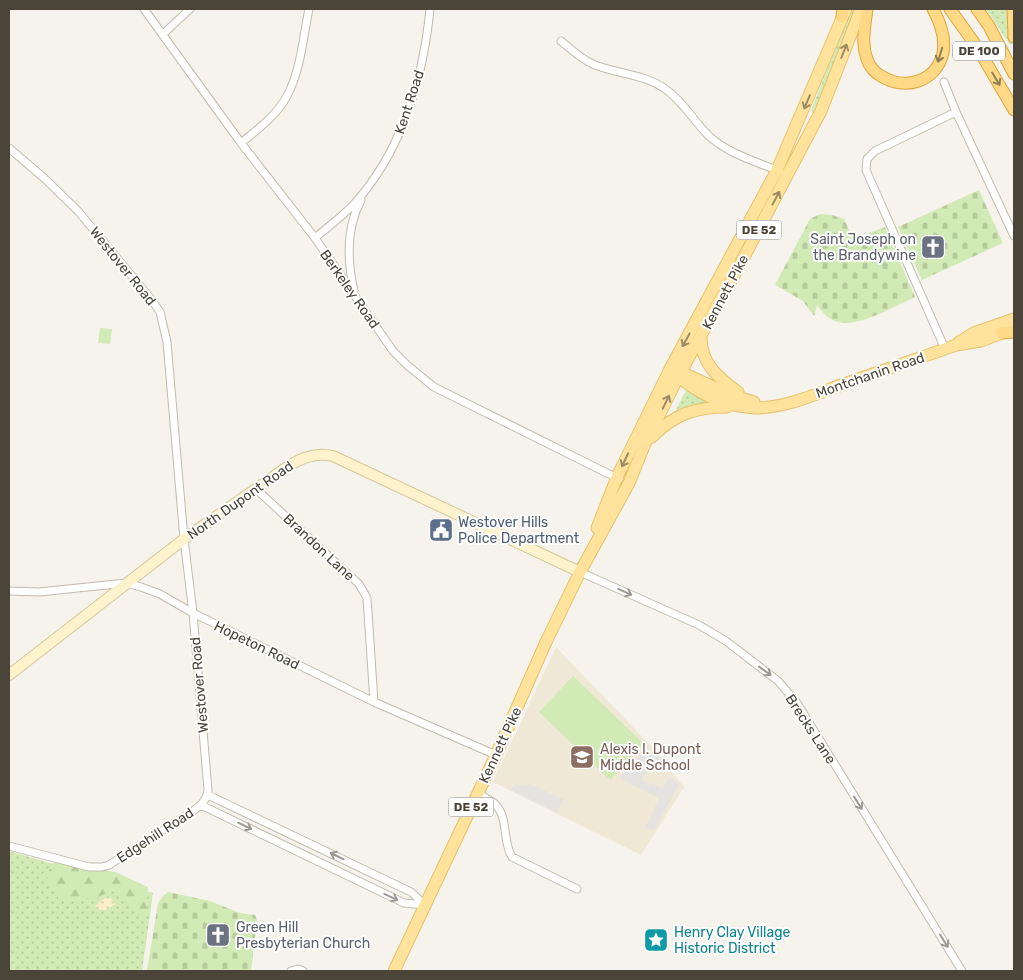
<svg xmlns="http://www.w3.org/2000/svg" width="1023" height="980" viewBox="0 0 1023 980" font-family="Rubik,sans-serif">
<defs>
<pattern id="green-dots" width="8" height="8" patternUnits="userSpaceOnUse" patternTransform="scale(1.25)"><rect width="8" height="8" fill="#d2eab5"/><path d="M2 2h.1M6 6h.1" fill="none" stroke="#b6ca9c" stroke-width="1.8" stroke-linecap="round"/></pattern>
<pattern id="forest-firs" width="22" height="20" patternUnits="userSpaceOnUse" patternTransform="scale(1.25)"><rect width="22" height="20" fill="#d2eab5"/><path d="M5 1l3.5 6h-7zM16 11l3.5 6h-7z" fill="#b6ca9c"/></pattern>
<pattern id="sand-dots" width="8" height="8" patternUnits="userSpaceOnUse" patternTransform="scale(1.25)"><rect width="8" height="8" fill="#f9efc9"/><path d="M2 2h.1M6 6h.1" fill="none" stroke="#d7cead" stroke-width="1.8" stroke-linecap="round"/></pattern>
<pattern id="cemetery-stones" width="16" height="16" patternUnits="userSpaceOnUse" patternTransform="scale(1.25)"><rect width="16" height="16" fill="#d2eab5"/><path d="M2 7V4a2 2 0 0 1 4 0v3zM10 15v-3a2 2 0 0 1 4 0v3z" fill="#b6ca9c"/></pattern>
</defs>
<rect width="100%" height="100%" fill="#f6f3ec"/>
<!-- education -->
<path fill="#efe8d6" d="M556 647 654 749 684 787 641 855 493 782Z"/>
<!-- green -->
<path fill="url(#green-dots)" d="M852 9H856L815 112 813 113 811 110Z
M986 9H1010L1011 34 1013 43 1010 45Z
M687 390 707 402 675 412 685 392Z
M9 851 153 893 142 971H9Z"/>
<!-- forest -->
<path fill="url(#forest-firs)" d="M55 861 115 872 148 887 146 913 135 914 133 907 115 887 96 899 87 898 60 901 46 875Z"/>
<!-- sand -->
<path fill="url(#sand-dots)" d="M106 897 111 898 115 904 114 905C107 909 101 914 95 906Z"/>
<!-- cemetery -->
<path fill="url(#cemetery-stones)" d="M979 190 1003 243 922 280 898 227Z
M820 214 832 215 844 219 853 239 885 227 915 297C897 305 858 328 838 322 828 319 823 313 817 305L814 316 803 301 775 285 810 219Z
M168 892 210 901 240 913 255 915 257 920 251 971H147L158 903 163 896Z"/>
<!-- pitch -->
<path fill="#d2eab5" d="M100 328 112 329 110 344 98 343Z
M573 676 644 744 610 780 539 712Z"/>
<!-- parking -->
<path fill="#e5e3e0" d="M646 749 659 759 641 779 648 785 651 783 662 789 670 777 679 784 654 831 646 827 659 798 628 783 620 777Z
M515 783 519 785 530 784 563 799 557 813 511 790Z"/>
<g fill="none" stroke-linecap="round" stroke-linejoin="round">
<defs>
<path id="minor" d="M144 9 241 143 315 238 393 351 407 365 434 387 619 479
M163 34 190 9
M561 41C572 50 582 60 595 65 618 74 643 74 664 88 682 100 693 120 708 135 728 154 755 161 779 171
M944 82 956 112
M241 143C258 129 277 115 287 96 301 70 303 37 309 9
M9 148 44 178 78 211 151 299 160 312 167 342 184 539 193 613 208 790C207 800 201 805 193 811L109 865 102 867H89L9 846
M315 238C328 227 343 216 355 203 403 149 423 79 430 9
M354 291C347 260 346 228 361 200
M945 349 866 170 867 159 875 151 956 112 1014 236
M256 489 359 584 367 598 374 702
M580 572 699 625 726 641 778 681 797 703 962 971
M9 591 39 592 126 583 141 587 160 594 193 613 374 702 496 755
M478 793C483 797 490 800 495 804 509 818 502 841 512 857L577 889
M208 795 411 892 425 905
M201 805 404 903 425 905
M291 971 298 969 303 971"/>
<path id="secondary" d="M9 675 184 539 290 465C303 457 317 452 333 456L580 572"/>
<path id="primary" d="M701 338C701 363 718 378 738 392
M959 342 974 333 1014 319
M676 370 731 395 754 402
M673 372C695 392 724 407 755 408 787 408 818 393 847 383 884 370 920 358 956 345L981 341 1010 330
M652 437C674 414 696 407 727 407
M597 528 617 477 670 369 777 170 846 9
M394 971 496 755 546 642 580 572 629 483 644 446 678 377 744 257 821 111 861 9"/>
<path id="trunk" d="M867 9C865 25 861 43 867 59 869 66 875 73 881 76 905 91 936 82 943 53 946 38 940 22 933 9
M950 9 977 47 1014 110
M977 9 989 26 1014 74
M1013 9 1014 37
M842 17 843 9
M1002 333 1014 332"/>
</defs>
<!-- minor casing -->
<use href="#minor" stroke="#c2bbae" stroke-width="9"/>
<!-- secondary casing -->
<use href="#secondary" stroke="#d6c79b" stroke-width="12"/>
<!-- primary casing -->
<use href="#primary" stroke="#e6c16a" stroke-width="13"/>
<!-- trunk casing -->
<use href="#trunk" stroke="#e0a43c" stroke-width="13"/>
<!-- minor -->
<use href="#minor" stroke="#fff" stroke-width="7"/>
<!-- secondary -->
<use href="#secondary" stroke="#fff3cd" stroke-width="10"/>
<!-- primary -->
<use href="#primary" stroke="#ffe39c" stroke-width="11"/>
<!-- trunk -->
<use href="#trunk" stroke="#ffd985" stroke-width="11"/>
</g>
<!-- one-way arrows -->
<defs><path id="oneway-shaft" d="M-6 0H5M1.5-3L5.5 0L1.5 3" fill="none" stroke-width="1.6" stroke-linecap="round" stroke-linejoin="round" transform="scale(1.25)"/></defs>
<g stroke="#9c8c66">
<use href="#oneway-shaft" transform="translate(844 51) rotate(-69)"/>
<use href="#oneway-shaft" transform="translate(807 102) rotate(113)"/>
<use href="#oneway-shaft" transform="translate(776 198) rotate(-62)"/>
<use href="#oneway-shaft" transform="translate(686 340) rotate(119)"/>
<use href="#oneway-shaft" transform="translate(666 402) rotate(-64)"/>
<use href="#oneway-shaft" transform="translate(625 460) rotate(115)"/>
</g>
<g stroke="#938057">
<use href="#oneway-shaft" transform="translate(940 55) rotate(107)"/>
<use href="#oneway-shaft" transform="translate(996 79) rotate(59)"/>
</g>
<g stroke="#9c9892">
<use href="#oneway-shaft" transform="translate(625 592) rotate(24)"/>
<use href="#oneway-shaft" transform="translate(765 671) rotate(36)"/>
<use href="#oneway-shaft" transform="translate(858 803) rotate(58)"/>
<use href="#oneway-shaft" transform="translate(245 826) rotate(26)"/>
<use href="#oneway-shaft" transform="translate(337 856) rotate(-154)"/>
<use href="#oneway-shaft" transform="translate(391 897) rotate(25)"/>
<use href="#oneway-shaft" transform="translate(944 941) rotate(58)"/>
</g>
<!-- icons -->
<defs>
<symbol id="church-square" viewBox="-11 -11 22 22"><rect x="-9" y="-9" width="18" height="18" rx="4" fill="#6b7280" stroke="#fff"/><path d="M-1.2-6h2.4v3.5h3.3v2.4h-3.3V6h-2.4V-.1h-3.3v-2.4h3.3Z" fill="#fff"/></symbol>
<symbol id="civic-square" viewBox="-11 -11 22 22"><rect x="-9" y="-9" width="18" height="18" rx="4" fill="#5c6f8a" stroke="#fff"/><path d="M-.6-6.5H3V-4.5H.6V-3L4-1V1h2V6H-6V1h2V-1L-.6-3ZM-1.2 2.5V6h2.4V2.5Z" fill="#fff"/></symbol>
<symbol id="school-square" viewBox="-11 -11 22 22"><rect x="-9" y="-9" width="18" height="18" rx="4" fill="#8d6e63" stroke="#fff"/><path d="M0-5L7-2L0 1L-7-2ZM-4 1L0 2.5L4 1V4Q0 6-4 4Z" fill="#fff"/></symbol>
<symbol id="sight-square" viewBox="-11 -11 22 22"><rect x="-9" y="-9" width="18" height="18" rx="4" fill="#0f9aa8" stroke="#fff"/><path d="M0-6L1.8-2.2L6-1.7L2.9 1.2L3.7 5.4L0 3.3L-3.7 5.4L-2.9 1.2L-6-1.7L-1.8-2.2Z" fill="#fff"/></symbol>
</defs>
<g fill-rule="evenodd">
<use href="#church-square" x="919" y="233" width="28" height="28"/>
<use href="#civic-square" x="427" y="516" width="28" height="28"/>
<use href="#school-square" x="568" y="743" width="28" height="28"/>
<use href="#church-square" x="204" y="921" width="28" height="28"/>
<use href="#sight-square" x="642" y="926" width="28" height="28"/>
</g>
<g text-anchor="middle" stroke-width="4" stroke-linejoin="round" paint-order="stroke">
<!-- shield labels -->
<g fill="#fff" stroke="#817c74" stroke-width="1">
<rect x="953" y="41.5" width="52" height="19" rx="4"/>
<rect x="736.5" y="220.5" width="45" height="19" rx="4"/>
<rect x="448.5" y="797.5" width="45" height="19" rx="4"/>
</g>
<g font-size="12" font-weight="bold" fill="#4b4439">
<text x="979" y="55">DE 100</text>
<text x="759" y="234">DE 52</text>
<text x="471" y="811">DE 52</text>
</g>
<!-- street labels -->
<g font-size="14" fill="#4b4439" stroke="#fff">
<text transform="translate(409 102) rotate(-72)" y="5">Kent Road</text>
<text transform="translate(123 266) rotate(51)" y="5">Westover Road</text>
<text transform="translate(350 289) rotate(55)" y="5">Berkeley Road</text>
<text transform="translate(725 292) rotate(-62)" y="5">Kennett Pike</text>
<text transform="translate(870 375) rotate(-19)" y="5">Montchanin Road</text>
<text transform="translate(240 500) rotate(-35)" y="5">North Dupont Road</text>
<text transform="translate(319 547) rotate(43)" y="5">Brandon Lane</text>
<text transform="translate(257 645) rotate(26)" y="5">Hopeton Road</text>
<text transform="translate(199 685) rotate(-95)" y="5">Westover Road</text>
<text transform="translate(811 729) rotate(57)" y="5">Brecks Lane</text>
<text transform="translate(500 745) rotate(-65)" y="5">Kennett Pike</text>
<text transform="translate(155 835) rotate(-33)" y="5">Edgehill Road</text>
</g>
<!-- worship labels -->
<g font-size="14" fill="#5b616d" stroke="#fff" text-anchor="end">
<text x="916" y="244">Saint Joseph on<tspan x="916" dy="16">the Brandywine</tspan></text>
<text x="236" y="932" text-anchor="start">Green Hill<tspan x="236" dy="16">Presbyterian Church</tspan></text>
</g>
<!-- service labels -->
<g font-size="14" fill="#4e5e75" stroke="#fff" text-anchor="start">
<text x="458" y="527">Westover Hills<tspan x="458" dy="16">Police Department</tspan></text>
</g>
<!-- education labels -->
<g font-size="14" fill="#785e54" stroke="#fff" text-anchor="start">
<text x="600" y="754">Alexis I. Dupont<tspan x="600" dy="16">Middle School</tspan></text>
</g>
<!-- culture labels -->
<g font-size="14" fill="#0d838f" stroke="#fff" text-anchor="start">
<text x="674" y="937">Henry Clay Village<tspan x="674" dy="16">Historic District</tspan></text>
</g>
</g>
<!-- border -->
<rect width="1023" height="980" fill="none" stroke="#4b4439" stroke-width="20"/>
</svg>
